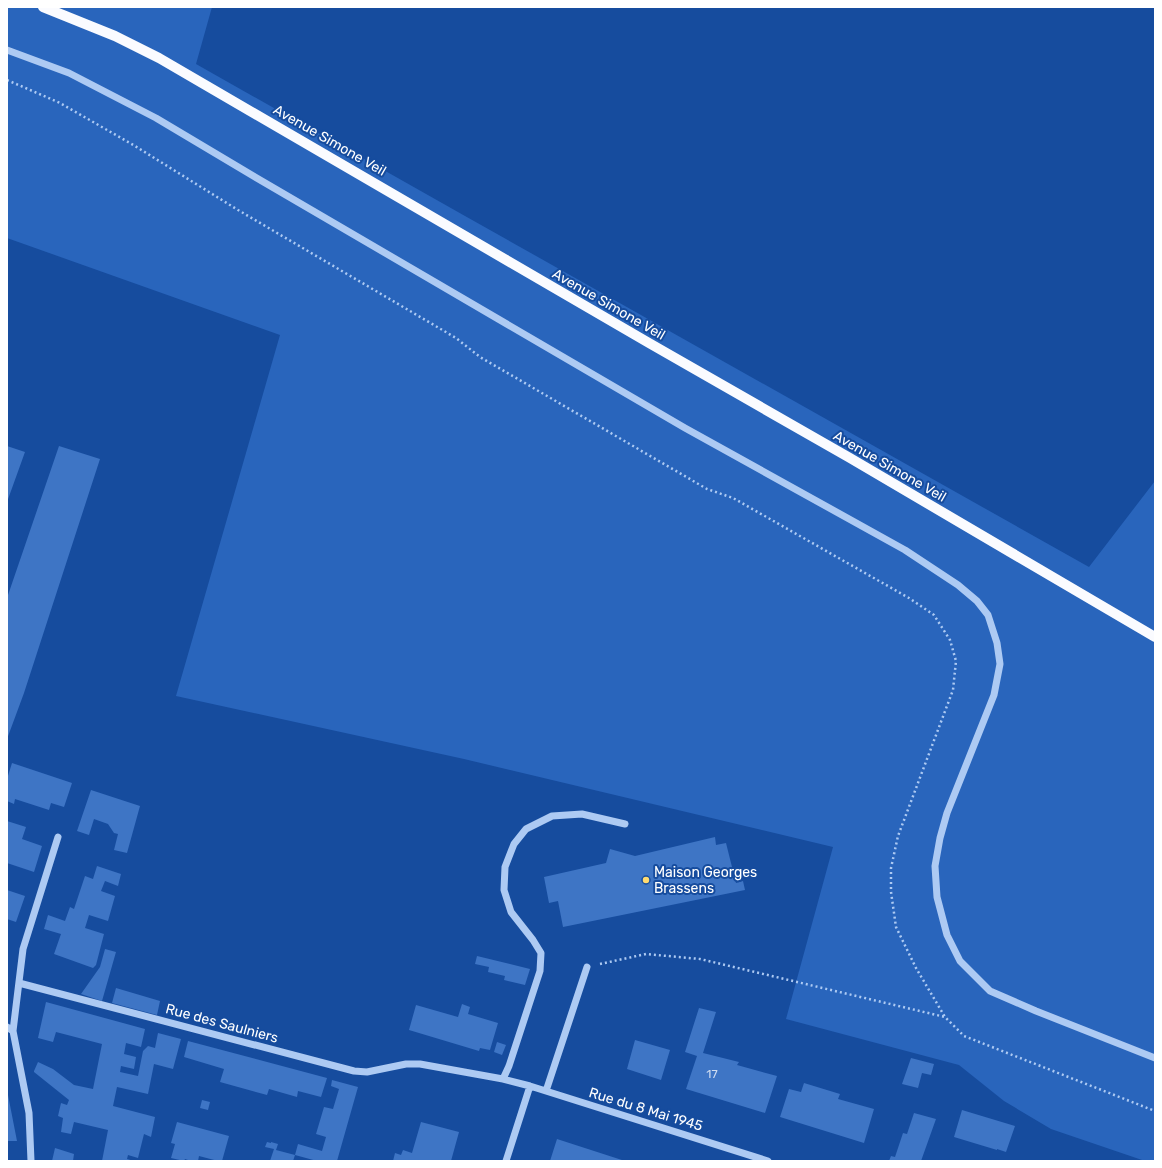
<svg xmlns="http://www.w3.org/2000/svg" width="1162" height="1168" viewBox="0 0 1162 1168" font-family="Rubik,sans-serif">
<rect width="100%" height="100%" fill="#164c9e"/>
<!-- green -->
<path fill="#2965bc" d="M7 7H212L196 64 465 216 1089 567 1155 481V1161H1145L1051 1129 1004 1101 959 1065 786 1019 833 847 464 759 176 696 280 335 7 238Z"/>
<!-- building -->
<path fill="#3e75c5" d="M7 446 25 452 7 502Z
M59 446 100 459 24 693 7 739V598Z
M12 763 72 783 64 807 51 803 49 810 15 799 14 804 7 801V779Z
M91 790 140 806 127 853 114 850 118 834 114 833 108 824 94 819 89 835 77 831Z
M7 821 26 827 22 839 42 846 34 872 7 863Z
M715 837 716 845 726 843 736 883 743 881 745 890 563 927 558 901 549 903 544 877 606 863 610 849 635 856Z
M97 866 121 874 118 886 105 881 101 891 115 896 108 921 89 915 85 928 104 934 96 965 93 968 54 954 61 934 44 929 48 915 65 921 70 907 74 909 85 876 93 879Z
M7 890 25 896 16 922 7 919Z
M105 949 116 952 102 1001 81 994 100 967Z
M477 956 530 969 525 985 504 980 505 976 488 972 489 967 475 964Z
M116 988 160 1001 157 1015 112 1003Z
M46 1002 145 1029 141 1047 126 1043 124 1054 136 1057 134 1069 121 1066 120 1072 138 1076 143 1051 148 1046 155 1048 158 1033 181 1039 173 1069 154 1064 148 1094 117 1087 113 1106 155 1117 151 1137 144 1134 138 1158 128 1155 127 1159 134 1161H102L108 1130 74 1122 71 1134 61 1132 63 1118 58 1116 61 1103 67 1105 69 1100 34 1072V1071L38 1062 53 1069 74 1085 93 1089 102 1044 56 1032 53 1042 38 1038Z
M462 1004 470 1007 468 1014 498 1023 490 1050 480 1048 479 1051 409 1030 416 1005 458 1017Z
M699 1008 716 1012 703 1053 739 1062 737 1065 777 1076 765 1113 686 1089 697 1056 685 1052Z
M635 1040 670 1050 661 1080 627 1069Z
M188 1041 327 1078 321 1097 298 1091 297 1097 269 1089 267 1095 220 1082 224 1069 184 1057Z
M497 1042 506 1045 502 1055 494 1052Z
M911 1058 934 1064 931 1075 922 1073 918 1088 902 1084Z
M332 1080 358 1087 337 1161H317L295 1155 298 1144 322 1151 326 1137 316 1134 324 1107 333 1109 339 1089 331 1086Z
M804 1083 840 1094 838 1099 874 1109 864 1143 780 1117 789 1089 801 1092Z
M7 1095H8L17 1141H7Z
M202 1100 210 1102 208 1110 200 1108Z
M962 1110 1015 1126 1006 1152 997 1149V1150L954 1137Z
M914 1113 936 1119 921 1161H889L891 1156 895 1157 903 1133 907 1134Z
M177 1122 229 1136 222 1161H218L199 1156 198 1161H191L185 1159 184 1161 171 1158 175 1144 171 1143Z
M421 1122 459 1132 451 1161H393L395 1153 401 1155 403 1150 412 1153Z
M557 1139 625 1161H550Z
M267 1142 271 1143V1142L278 1144 276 1150 295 1155 293 1161H270L274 1149 265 1147Z
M55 1148 74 1154 73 1161H52Z"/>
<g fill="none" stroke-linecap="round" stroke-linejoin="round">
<!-- path -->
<path stroke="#adcaf3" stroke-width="2.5" stroke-dasharray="2 3" stroke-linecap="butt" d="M7 80 60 103 135 146 238 210 456 338 480 357 707 489 733 498 909 598 934 615 950 640 956 661 953 690 898 836 891 868V892L896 927 916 968 945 1017 964 1036 1155 1111
M600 964 646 954 700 959 945 1017"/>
<!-- minor -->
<path stroke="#adcaf3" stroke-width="7" d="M7 50 69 73 156 118 255 177 685 428 905 550 958 585 977 601 988 615 997 643 1000 664 994 695 947 813 940 838 935 866 937 897 947 935 960 961 990 991 1036 1011 1155 1058
M19 983 354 1071 367 1072 406 1064H420L503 1079
M7 1027 13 1031 29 1113 31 1161
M13 1031 23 949 58 837
M530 1086 768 1161
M546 1091 587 967
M506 1161 530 1086 503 1079 509 1066 540 971 541 953 533 940 511 912 504 890 505 867 514 844 526 829 552 816 582 814 625 824"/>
<!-- major -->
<path stroke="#fafbff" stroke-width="10" d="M43 7 115 36 159 58 649 343 850 458 1155 637"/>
</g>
<!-- markers -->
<circle fill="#ffdb70" stroke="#164c9e" stroke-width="1.5" cx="646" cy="880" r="4"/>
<g text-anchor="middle" stroke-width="4" stroke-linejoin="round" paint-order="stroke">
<!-- number labels -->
<g font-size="12" fill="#cfdcf0">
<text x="712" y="1078">17</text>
</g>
<!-- street labels -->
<g font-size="14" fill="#fff" stroke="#164c9e">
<text transform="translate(330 140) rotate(30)" y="5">Avenue Simone Veil</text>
<text transform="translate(609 304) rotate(30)" y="5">Avenue Simone Veil</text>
<text transform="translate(890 466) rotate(30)" y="5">Avenue Simone Veil</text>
<text transform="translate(222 1023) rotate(15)" y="5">Rue des Saulniers</text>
<text transform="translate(646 1109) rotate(17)" y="5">Rue du 8 Mai 1945</text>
</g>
<!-- poi labels -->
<g font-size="14" fill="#fff" stroke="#164c9e" text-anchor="start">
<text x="654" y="877">Maison Georges<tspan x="654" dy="16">Brassens</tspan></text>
</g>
</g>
<!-- border -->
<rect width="1162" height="1168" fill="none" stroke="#ffffff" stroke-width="16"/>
</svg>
